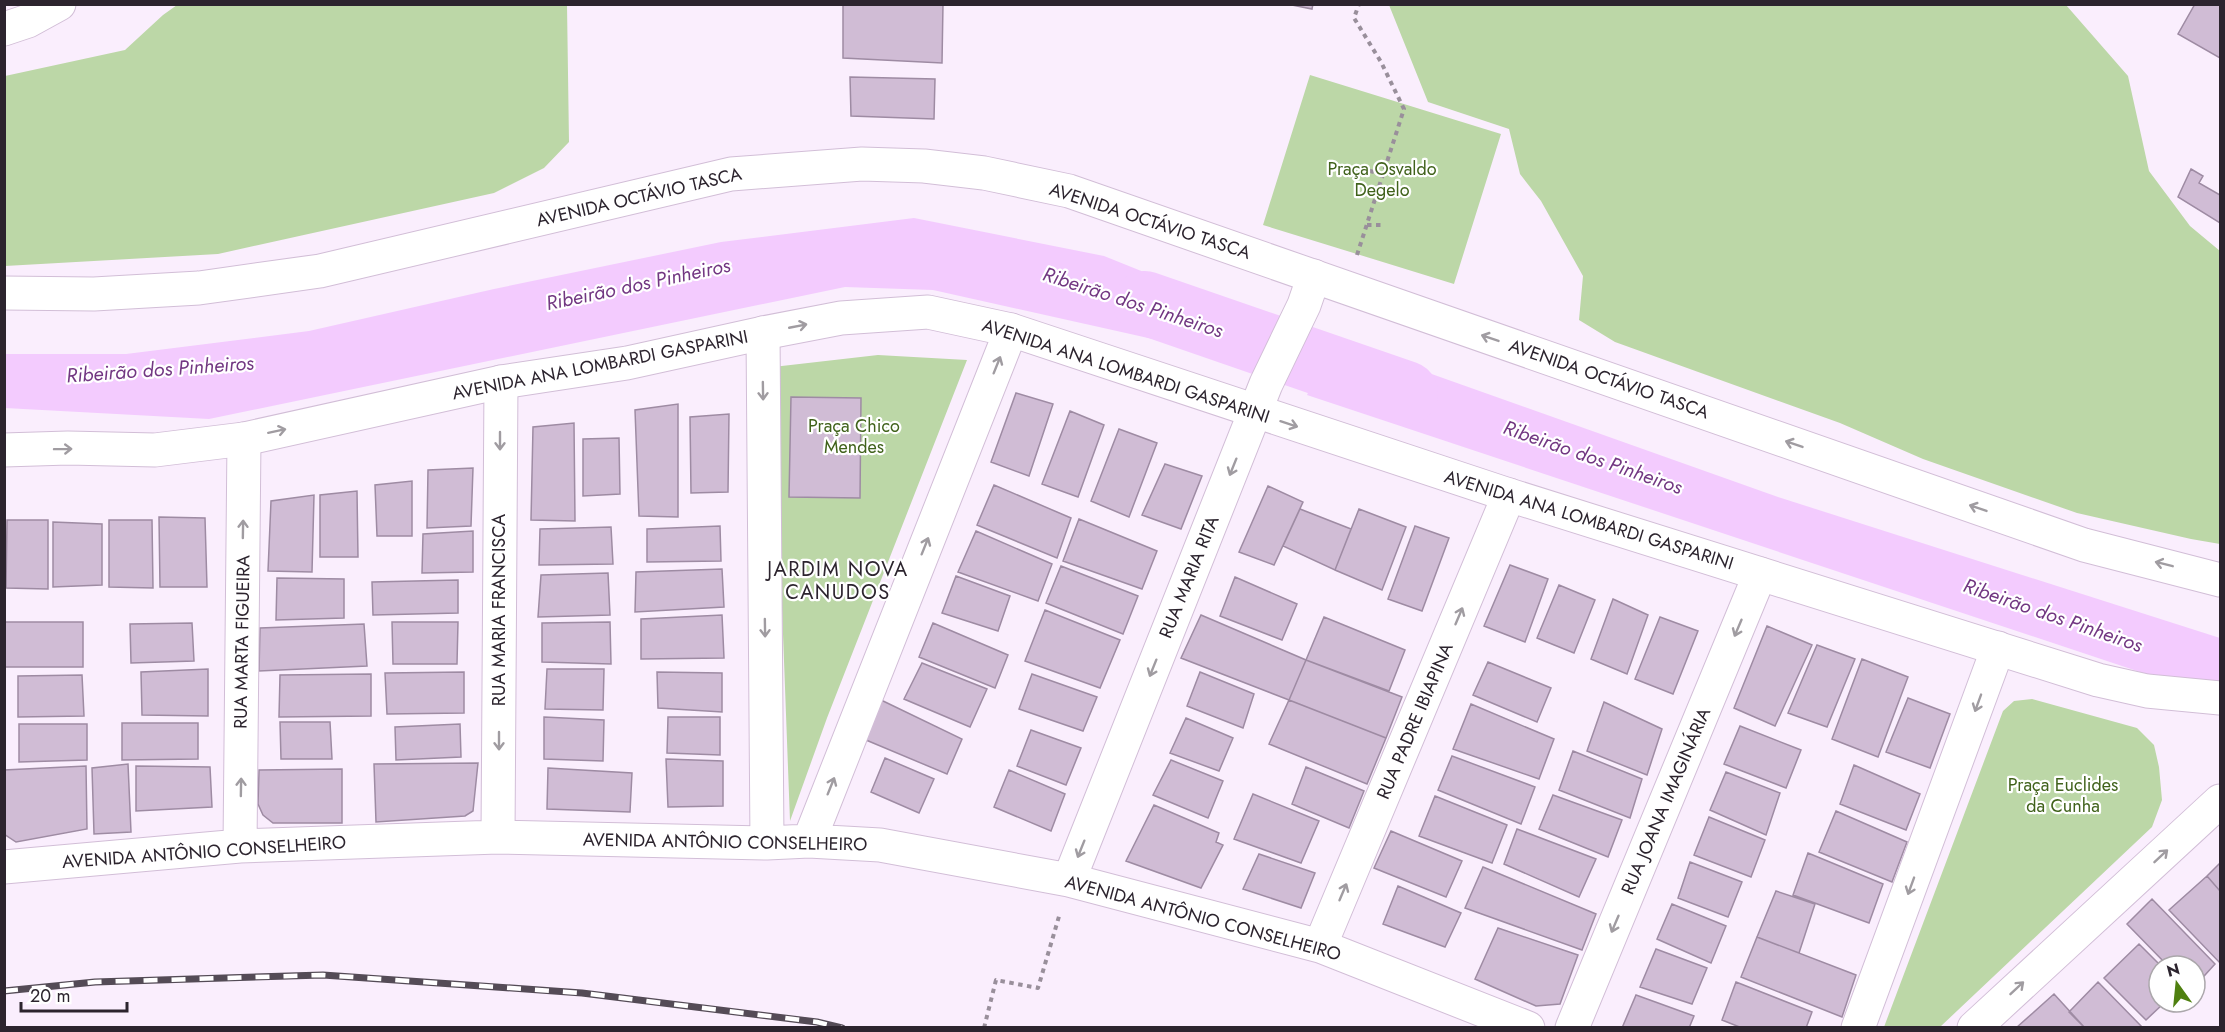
<svg xmlns="http://www.w3.org/2000/svg" width="2225" height="1032" viewBox="0 0 2225 1032" font-family="Jost,sans-serif">
<rect width="100%" height="100%" fill="#faeefd"/>
<!-- green -->
<path fill="#bcd7a7" d="M177 5H567L569 142 544 168 494 193 218 254 5 266V76L125 50 163 15Z
M1389 5H2066L2128 76 2149 171 2190 226 2220 251V544L2191 539 2077 513 1923 459 1840 423 1615 342 1579 320 1583 276 1541 201 1520 174 1509 129 1428 102Z
M1310 75 1501 134 1454 284 1263 225Z
M878 355 967 360 827 718 790 821 773 367Z
M2032 699 2137 728 2154 745 2159 767 2162 800 2152 827 1940 1027H1884L2003 711 2014 701Z"/>
<!-- water -->
<path fill="#f3cbfe" d="M914 218 1104 256 1201 295 1238 307 1220 354 933 290 845 287 209 419 5 408V354H126L309 331 494 289 721 242Z
M1333 339 1778 497 2220 638V685L2170 682 1307 395Z"/>
<g fill="none" stroke-linecap="round" stroke-linejoin="round">
<!-- river -->
<path stroke="#f3cbfe" stroke-width="64" d="M1145 303 1406 393"/>
</g>
<!-- building -->
<path fill="#d0bcd5" stroke="#9e8ba3" stroke-width="1.5" d="M843 4H943L942 63 843 58Z
M1287 4H1313L1312 9Z
M2195 4H2220V58L2178 34Z
M850 77 935 79 934 119 851 116Z
M2191 169 2203 176 2199 183 2220 195V223L2178 197Z
M1016 393 1053 404 1029 476 991 462Z
M791 397 861 398 860 498 789 497Z
M678 404V517L639 516 635 410Z
M1070 411 1104 425 1078 497 1042 484Z
M729 414 728 492 691 493 690 417Z
M574 423 575 521 531 520 533 427Z
M1119 429 1157 443 1129 517 1091 501Z
M619 438 620 494 583 496V439Z
M1165 464 1202 476 1181 529 1142 515Z
M473 468 471 526 427 528 428 470Z
M412 481V536H377L375 485Z
M994 485 1071 518 1057 558 977 525Z
M1268 486 1303 502 1274 565 1239 552Z
M357 491 358 557H320V495Z
M314 495 312 572 268 571 271 501Z
M1300 509 1351 529 1335 570 1283 546Z
M1359 509 1406 527 1382 590 1335 570Z
M159 517 205 518 207 587H160Z
M1079 519 1157 551 1142 589 1063 561Z
M7 520H48V589L6 588Z
M109 520H152L153 588 109 587Z
M53 522 102 524V585L53 587Z
M720 526 721 561 647 562V529Z
M1415 526 1449 538 1422 611 1388 599Z
M611 527 613 564 539 565 540 529Z
M473 531V572L422 573 423 534Z
M976 531 1052 564 1038 601 958 572Z
M1510 565 1548 579 1525 642 1484 626Z
M1061 566 1138 596 1123 634 1046 603Z
M722 569 724 607 635 612 636 572Z
M608 573 610 615 538 617 541 575Z
M956 576 1010 596 998 631 942 613Z
M1235 577 1297 604 1282 640 1220 616Z
M277 578 344 579V618L276 620Z
M458 580V613L373 615 372 582Z
M1559 585 1595 600 1574 653 1537 638Z
M1613 599 1648 615 1627 674 1591 659Z
M1045 610 1120 640 1100 688 1025 661Z
M722 615 724 658 641 659V619Z
M1201 615 1306 660 1289 700 1181 658Z
M1324 617 1405 650 1389 691 1306 660Z
M1660 617 1698 631 1673 694 1635 679Z
M4 622H83V667H4Z
M392 622H458L457 664H393Z
M610 622 611 664 542 662V623Z
M192 623 194 661 131 663 130 624Z
M933 623 1008 655 995 688 919 657Z
M364 624 367 666 259 671 260 628Z
M1767 626 1812 645 1775 726 1734 708Z
M1817 645 1855 659 1827 727 1788 713Z
M1862 659 1908 677 1878 757 1832 739Z
M1306 660 1402 697 1386 738 1289 700Z
M1488 662 1551 688 1537 722 1473 695Z
M922 663 987 689 970 727 904 699Z
M208 669V716L142 715 141 672Z
M547 669H604L603 710 545 709Z
M464 672V713L387 714 385 673Z
M657 672 722 673V712L658 708Z
M1200 672 1254 694 1243 728 1187 706Z
M371 674V716L279 717 280 675Z
M1032 674 1097 697 1083 731 1019 709Z
M82 675 84 716 18 717V676Z
M1908 698 1950 714 1930 768 1886 752Z
M881 700 962 739 947 774 866 740Z
M1289 700 1386 738 1367 784 1269 744Z
M1604 702 1662 729 1647 775 1587 751Z
M1471 704 1554 739 1539 779 1453 749Z
M544 717 604 720 603 761 544 759Z
M668 717H720V755L667 753Z
M1186 718 1233 738 1219 771 1170 753Z
M280 722H330L332 759H281Z
M122 723H198V759L122 760Z
M19 724H87V760L19 762Z
M460 724 461 757 396 760 395 727Z
M1740 726 1801 750 1786 788 1724 764Z
M1031 730 1081 748 1066 785 1017 766Z
M1573 751 1642 779 1630 818 1559 790Z
M1452 756 1535 787 1521 824 1438 790Z
M885 758 934 779 919 813 871 792Z
M666 759 723 761V806L668 807Z
M1171 760 1223 781 1208 818 1153 795Z
M478 763 473 811 465 816 376 822 374 764Z
M128 764 131 832 94 834 92 768Z
M1854 765 1920 794 1906 830 1840 804Z
M86 766 87 829 16 842 4 834V770Z
M136 766 210 767 212 807 136 811Z
M1306 767 1364 791 1349 828 1292 804Z
M548 768 632 773 630 812 547 809Z
M342 769V823H273L263 815 258 804 259 770Z
M1009 770 1065 794 1051 831 994 807Z
M1726 772 1780 793 1766 835 1710 810Z
M1253 794 1319 821 1301 863 1234 839Z
M1553 795 1622 820 1608 857 1539 829Z
M1435 796 1507 825 1492 863 1419 836Z
M1154 805 1219 833 1216 842 1223 845 1201 888 1126 861Z
M1836 811 1907 842 1892 882 1819 852Z
M1709 817 1765 840 1751 877 1694 855Z
M1517 829 1596 859 1579 897 1504 864Z
M1391 831 1462 861 1446 897 1374 868Z
M1808 853 1883 884 1869 923 1793 895Z
M1259 854 1315 873 1301 908 1243 889Z
M1690 862 1742 882 1728 917 1678 898Z
M2220 863V891L2207 876Z
M1483 867 1596 914 1582 950 1465 908Z
M2207 876 2220 891V963L2169 910Z
M1398 886 1461 913 1445 947 1383 924Z
M1776 891 1815 904 1799 953 1757 937Z
M2152 899 2215 964 2195 986V966H2168L2127 924Z
M1672 904 1726 926 1711 963 1657 939Z
M1498 928 1578 955 1560 1004 1536 1006 1475 979Z
M1757 937 1856 975 1842 1017 1741 977Z
M2139 944 2161 966H2159V1002H2165L2146 1020 2104 978Z
M1656 949 1707 968 1692 1004 1640 987Z
M1736 982 1812 1012 1806 1028H1742L1722 1020Z
M2098 982 2143 1028H2085L2069 1012Z
M2054 994 2085 1028H2016Z
M1636 995 1694 1016 1689 1028H1622Z"/>
<g fill="none" stroke-linecap="round" stroke-linejoin="round">
<defs>
<path id="street" d="M4 29 28 21 59 4
M763 333 767 843
M498 837 501 382
M809 841 1011 330
M240 846 244 439
M4 867 240 846 498 837 767 843 809 841 880 845 1069 880 1320 946 1528 1028
M1069 880 1266 384 1304 305 1314 276
M1320 946 1509 495
M1572 1028 1760 574
M1858 1028 1998 648
M1974 1028 2220 801"/>
<path id="secondary" d="M4 293 94 294 199 288 320 271 731 174 862 164 924 166 984 173 1069 191 2084 545 2220 580
M4 450 68 448 155 450 244 439 501 382 627 363 763 333 841 318 928 312 1011 330 1509 495 2098 680 2147 691 2220 698"/>
</defs>
<!-- street casing -->
<use href="#street" stroke="#d2bed7" stroke-width="35"/>
<!-- secondary casing -->
<use href="#secondary" stroke="#d2bed7" stroke-width="35"/>
<!-- path -->
<path stroke="#998f9b" stroke-width="4" stroke-dasharray="4.5 4.5" stroke-linecap="butt" d="M1361 168 1383 175
M1367 225H1381
M1357 255 1404 109 1381 62 1354 18 1359 4
M984 1028 996 980 1038 988 1060 913"/>
<!-- street -->
<use href="#street" stroke="#fff" stroke-width="33"/>
<!-- secondary -->
<use href="#secondary" stroke="#fff" stroke-width="33"/>
<defs>
<path id="rail" d="M4 991 95 982 323 975 582 993 817 1022 842 1028"/>
</defs>
<!-- rail casing -->
<use href="#rail" stroke="#544b56" stroke-width="7"/>
<!-- rail -->
<use href="#rail" stroke="#fff" stroke-width="4.5" stroke-dasharray="14" stroke-linecap="butt"/>
</g>
<!-- one-way arrows -->
<defs><path id="oneway-shaft" d="M-6 0H5M1.5-3L5.5 0L1.5 3" fill="none" stroke-width="1.6" stroke-linecap="round" stroke-linejoin="round" transform="scale(1.5)"/></defs>
<g stroke="#a09ca1">
<use href="#oneway-shaft" transform="translate(798 326) rotate(-11)"/>
<use href="#oneway-shaft" transform="translate(1490 338) rotate(-161)"/>
<use href="#oneway-shaft" transform="translate(997 365) rotate(-68)"/>
<use href="#oneway-shaft" transform="translate(763 391) rotate(89)"/>
<use href="#oneway-shaft" transform="translate(1289 424) rotate(18)"/>
<use href="#oneway-shaft" transform="translate(277 431) rotate(-12)"/>
<use href="#oneway-shaft" transform="translate(500 441) rotate(90)"/>
<use href="#oneway-shaft" transform="translate(1794 444) rotate(-161)"/>
<use href="#oneway-shaft" transform="translate(63 449) rotate(-1)"/>
<use href="#oneway-shaft" transform="translate(1233 467) rotate(112)"/>
<use href="#oneway-shaft" transform="translate(1978 508) rotate(-161)"/>
<use href="#oneway-shaft" transform="translate(243 529) rotate(-89)"/>
<use href="#oneway-shaft" transform="translate(925 546) rotate(-68)"/>
<use href="#oneway-shaft" transform="translate(2164 564) rotate(-166)"/>
<use href="#oneway-shaft" transform="translate(1459 616) rotate(-67)"/>
<use href="#oneway-shaft" transform="translate(765 628) rotate(89)"/>
<use href="#oneway-shaft" transform="translate(1738 628) rotate(113)"/>
<use href="#oneway-shaft" transform="translate(1153 668) rotate(112)"/>
<use href="#oneway-shaft" transform="translate(1978 703) rotate(110)"/>
<use href="#oneway-shaft" transform="translate(499 741) rotate(90)"/>
<use href="#oneway-shaft" transform="translate(831 786) rotate(-68)"/>
<use href="#oneway-shaft" transform="translate(241 787) rotate(-89)"/>
<use href="#oneway-shaft" transform="translate(1081 849) rotate(112)"/>
<use href="#oneway-shaft" transform="translate(2161 856) rotate(-43)"/>
<use href="#oneway-shaft" transform="translate(1911 886) rotate(110)"/>
<use href="#oneway-shaft" transform="translate(1343 892) rotate(-67)"/>
<use href="#oneway-shaft" transform="translate(1615 924) rotate(113)"/>
<use href="#oneway-shaft" transform="translate(2017 988) rotate(-43)"/>
</g>
<g text-anchor="middle" stroke-width="4.5" stroke-linejoin="round" paint-order="stroke">
<!-- park labels -->
<g font-size="18" fill="#40621b" stroke="#fff">
<text x="1382" y="175">Praça Osvaldo<tspan x="1382" dy="21">Degelo</tspan></text>
<text x="854" y="432">Praça Chico<tspan x="854" dy="21">Mendes</tspan></text>
<text x="2063" y="791">Praça Euclides<tspan x="2063" dy="21">da Cunha</tspan></text>
</g>
<!-- street labels -->
<g font-size="18" fill="#2c242e" stroke="#fff">
<text transform="translate(639 197) rotate(-13)" y="6">AVENIDA OCTÁVIO TASCA</text>
<text transform="translate(1150 221) rotate(18)" y="6">AVENIDA OCTÁVIO TASCA</text>
<text transform="translate(600 365) rotate(-11)" y="6">AVENIDA ANA LOMBARDI GASPARINI</text>
<text transform="translate(1126 371) rotate(18)" y="6">AVENIDA ANA LOMBARDI GASPARINI</text>
<text transform="translate(1609 379) rotate(19)" y="6">AVENIDA OCTÁVIO TASCA</text>
<text transform="translate(1589 520) rotate(17)" y="6">AVENIDA ANA LOMBARDI GASPARINI</text>
<text transform="translate(1189 577) rotate(-68)" y="6">RUA MARIA RITA</text>
<text transform="translate(499 610) rotate(-90)" y="6">RUA MARIA FRANCISCA</text>
<text transform="translate(242 642) rotate(-89)" y="6">RUA MARTA FIGUEIRA</text>
<text transform="translate(1415 721) rotate(-67)" y="6">RUA PADRE IBIAPINA</text>
<text transform="translate(1666 801) rotate(-67)" y="6">RUA JOANA IMAGINÁRIA</text>
<text transform="translate(725 842) rotate(1)" y="6">AVENIDA ANTÔNIO CONSELHEIRO</text>
<text transform="translate(204 852) rotate(-4)" y="6">AVENIDA ANTÔNIO CONSELHEIRO</text>
<text transform="translate(1203 918) rotate(15)" y="6">AVENIDA ANTÔNIO CONSELHEIRO</text>
</g>
<!-- water labels -->
<g font-size="20" font-style="italic" fill="#723782" stroke="#fff">
<text transform="translate(638 284) rotate(-12)" y="7">Ribeirão dos Pinheiros</text>
<text transform="translate(1133 302) rotate(18)" y="7">Ribeirão dos Pinheiros</text>
<text transform="translate(160 369) rotate(-4)" y="7">Ribeirão dos Pinheiros</text>
<text transform="translate(1593 457) rotate(19)" y="7">Ribeirão dos Pinheiros</text>
<text transform="translate(2053 615) rotate(19)" y="7">Ribeirão dos Pinheiros</text>
</g>
<!-- neighbourhood labels -->
<g font-size="20" letter-spacing="1.5" fill="#2c242e" stroke="#fff">
<text x="838" y="576">JARDIM NOVA<tspan x="838" dy="23">CANUDOS</tspan></text>
</g>
</g>
<!-- border -->
<rect width="2225" height="1032" fill="none" stroke="#2c242e" stroke-width="12"/>
<!-- north arrow -->
<g transform="translate(2177 984) rotate(345)"><circle r="28" fill="#ffffff" stroke="#aba7ab" stroke-width="1.5"/>
<path d="M0-4.5L10 22L0 15L-10 22Z" fill="#4f8010"/>
<text y="-9" font-size="16" font-weight="bold" text-anchor="middle" fill="#2c242e">N</text>
</g>
<!-- scale -->
<path d="M21 1002v9h106v-9" fill="none" stroke="#2c242e" stroke-width="3"/>
<text x="30" y="1002" font-size="18" fill="#2c242e" stroke="#ffffff" stroke-width="4.5" paint-order="stroke">20 m</text>
</svg>
